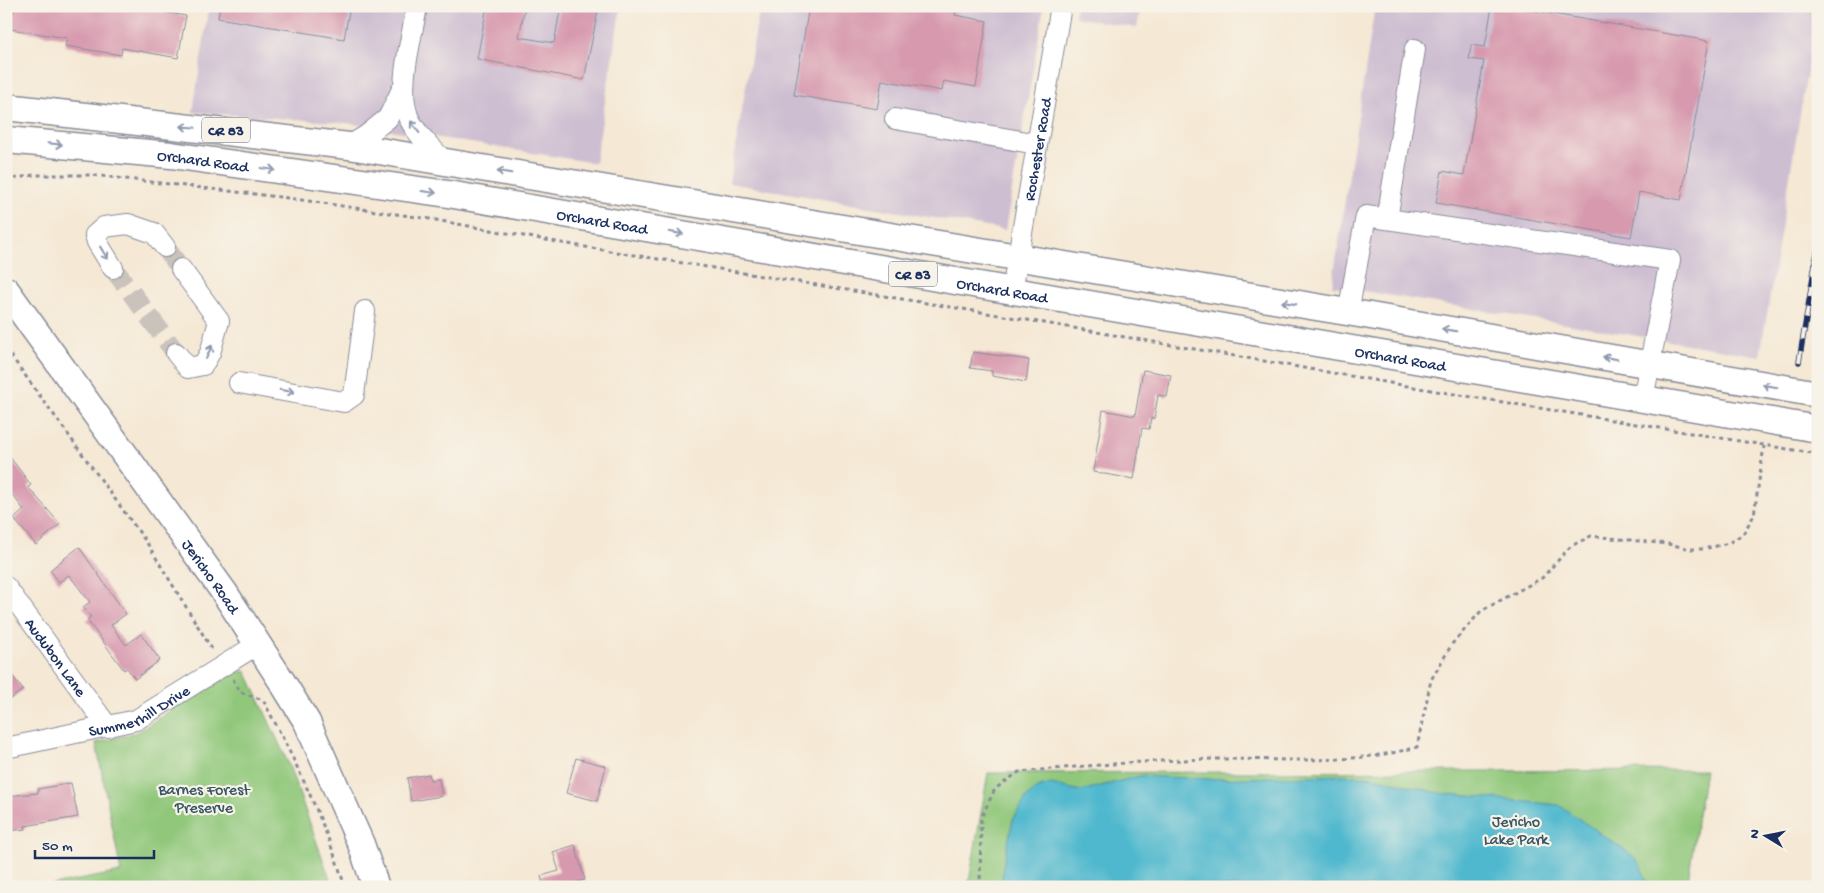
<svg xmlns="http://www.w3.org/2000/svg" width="1824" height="893" viewBox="0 0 1824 893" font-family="'Gochi Hand',sans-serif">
<rect width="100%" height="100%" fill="#f7f3e8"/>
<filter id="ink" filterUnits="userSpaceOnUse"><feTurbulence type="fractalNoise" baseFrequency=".02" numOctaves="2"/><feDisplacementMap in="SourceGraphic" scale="10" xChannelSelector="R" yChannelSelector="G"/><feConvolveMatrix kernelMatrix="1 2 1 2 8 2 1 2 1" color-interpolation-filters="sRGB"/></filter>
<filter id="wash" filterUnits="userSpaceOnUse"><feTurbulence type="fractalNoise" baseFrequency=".0096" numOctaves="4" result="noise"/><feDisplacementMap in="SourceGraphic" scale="20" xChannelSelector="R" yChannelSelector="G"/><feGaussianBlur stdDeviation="1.12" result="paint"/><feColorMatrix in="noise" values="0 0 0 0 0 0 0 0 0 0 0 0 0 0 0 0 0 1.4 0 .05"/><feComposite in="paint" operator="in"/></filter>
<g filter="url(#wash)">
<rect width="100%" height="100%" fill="#f5e8d4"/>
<!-- industrial -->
<path fill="#cebed1" d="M209 6H621L595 163 347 123 193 112Z
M760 6H1044L1005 230 729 183Z
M1076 6H1141L1137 28 1075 17Z
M1375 6H1818L1760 356 1332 286Z"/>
<!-- green -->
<path fill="#90c77a" stroke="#567b6c" d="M246 671 288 763 333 887H41L121 872 96 743 138 732 221 676Z
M1705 770 1687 887H968L988 773Z"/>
<!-- water -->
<path fill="#50b8ce" stroke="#367496" d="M1344 775 1373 777 1439 793 1559 805 1633 856 1640 864 1649 887H1002L1003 866 1013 819 1027 797 1037 788 1051 784 1081 791 1140 776 1209 779Z"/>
<g id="blocks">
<!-- building -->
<path fill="#d799ae" d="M14 6H131L186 16 178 58 122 48 121 55 65 46 67 38 10 29Z
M220 6H350L344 39 218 18Z
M487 6H525L519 37 554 43 561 6H599L584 80 477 59Z
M809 6H956L955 15 987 21 976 87 944 81 942 91 882 80 877 109 794 95Z
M1492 6H1507L1709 41 1681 200 1639 192 1631 237 1436 203 1442 171 1464 175 1484 61 1469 59 1471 45 1485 47Z
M973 352 1029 360 1026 382 992 376V371L970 368Z
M1143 370 1171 375 1167 397 1158 395 1154 419 1151 418 1149 429 1142 428 1134 479 1093 472 1103 410 1135 416Z
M6 452 31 485 28 487 60 524 36 545 14 519 24 510 6 486Z
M79 547 126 614 111 625 126 645 141 634 160 660 135 679 127 668 124 670 87 620 91 617 83 607 90 602 69 575 59 582 50 570Z
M6 667 23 690 6 702Z
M576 758 606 766 597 801 566 793Z
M429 774 430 780 439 779 442 796 411 801 407 778Z
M71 783 78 817 25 826 26 829 6 831V796L38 793V789Z
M575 845 585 880 559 887H544L541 876 559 871 553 852Z"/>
</g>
</g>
<g filter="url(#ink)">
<use href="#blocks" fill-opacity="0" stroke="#888c99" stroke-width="1"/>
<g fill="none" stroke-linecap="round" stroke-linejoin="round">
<!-- minor-tunnel -->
<path stroke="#c9c3bc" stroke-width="20" stroke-dasharray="20 10" stroke-linecap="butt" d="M165 247 181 269
M113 268 176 353"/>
<defs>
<g id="minor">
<path d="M417 6C412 38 397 86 408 116 415 133 432 148 444 161"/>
<path d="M895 119 1037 144"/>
<path d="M349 146 367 135 388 118 404 85"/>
<path d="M1387 219 1415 49"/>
<path d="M113 268 97 242 95 235 104 227 128 224 154 233 165 247"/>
<path id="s1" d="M1012 291 1061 6"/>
<path d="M1348 313 1366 216 1670 260 1643 399"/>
<path d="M176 353 188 368 203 365 210 353 219 321 181 269"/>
<path d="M239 383 344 402 354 395 365 311"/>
<path id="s2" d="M6 587 108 727"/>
<path id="s3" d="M6 748 136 720 258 644"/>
</g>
<g id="major">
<path d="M6 107 349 146 1359 314 1818 394"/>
<path id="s4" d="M6 140 171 155 448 194 1818 429"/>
<path id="s5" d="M6 290 224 592 281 680 307 722 361 844 376 887"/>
</g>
</defs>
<!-- minor casing -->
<use href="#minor" stroke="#888c99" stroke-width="22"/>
<!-- major casing -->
<use href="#major" stroke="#888c99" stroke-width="29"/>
<!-- path -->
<path stroke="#888c99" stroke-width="3" stroke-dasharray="4 4" stroke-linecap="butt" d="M6 180 34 175H92L288 198 430 219 579 246 981 312 1448 393 1818 454
M6 349 147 543 213 651
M233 679 240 692 263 700C295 760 325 822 345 887
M980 887 981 818 995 789 1019 772C1085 766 1151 760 1217 759 1283 759 1353 765 1417 747L1431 680 1452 644 1481 611 1542 578 1571 546 1591 536 1668 544 1691 549H1704L1729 543 1743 534 1754 515 1764 446"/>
<!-- minor -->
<use href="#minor" stroke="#fff" stroke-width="20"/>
<!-- major -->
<use href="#major" stroke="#fff" stroke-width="26"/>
<defs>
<path id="rail" d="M1799 362 1818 246"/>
</defs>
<!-- rail casing -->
<use href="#rail" stroke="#1b2f5e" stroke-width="5.5"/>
<!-- rail -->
<use href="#rail" stroke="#f7f3e8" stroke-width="4" stroke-dasharray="11" stroke-linecap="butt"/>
</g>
<!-- one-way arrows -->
<defs><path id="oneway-shaft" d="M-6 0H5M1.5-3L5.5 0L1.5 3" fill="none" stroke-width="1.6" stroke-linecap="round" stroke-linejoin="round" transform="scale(1.25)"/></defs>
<g stroke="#8d97ae">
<use href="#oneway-shaft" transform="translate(188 127) rotate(-174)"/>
<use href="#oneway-shaft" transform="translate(415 127) rotate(-126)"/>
<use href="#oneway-shaft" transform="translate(55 144) rotate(5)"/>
<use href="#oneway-shaft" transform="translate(268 169) rotate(8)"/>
<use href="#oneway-shaft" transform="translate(504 172) rotate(-170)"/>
<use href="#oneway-shaft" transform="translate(429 192) rotate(8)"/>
<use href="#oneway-shaft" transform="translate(676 233) rotate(10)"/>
<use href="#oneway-shaft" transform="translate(104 253) rotate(58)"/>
<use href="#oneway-shaft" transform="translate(1289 303) rotate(-171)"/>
<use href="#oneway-shaft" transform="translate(1449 330) rotate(-170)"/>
<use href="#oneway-shaft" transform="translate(209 352) rotate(-67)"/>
<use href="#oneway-shaft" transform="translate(1610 358) rotate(-170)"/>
<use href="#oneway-shaft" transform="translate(1770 386) rotate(-170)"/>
<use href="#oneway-shaft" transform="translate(287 391) rotate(10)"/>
</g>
</g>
<g text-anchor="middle" stroke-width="4.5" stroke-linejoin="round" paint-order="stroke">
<!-- shield labels -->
<g fill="#f7f3e8" stroke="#5d6a87" stroke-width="1">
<rect x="202" y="117.5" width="48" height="25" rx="4"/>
<rect x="889" y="261.5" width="48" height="25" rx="4"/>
</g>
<g font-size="15" font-weight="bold" fill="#1b2f5e">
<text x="226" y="135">CR 83</text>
<text x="913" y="279">CR 83</text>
</g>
<!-- street labels -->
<g font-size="16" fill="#1b2f5e" stroke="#f7f3e8">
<text dy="6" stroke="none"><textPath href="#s1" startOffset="144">Rochester Road</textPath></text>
<text dy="6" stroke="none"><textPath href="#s4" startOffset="198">Orchard Road</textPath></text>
<text dy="6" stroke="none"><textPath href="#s4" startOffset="602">Orchard Road</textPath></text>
<text dy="6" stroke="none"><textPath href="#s4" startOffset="1008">Orchard Road</textPath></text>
<text dy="6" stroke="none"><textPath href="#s4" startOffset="1412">Orchard Road</textPath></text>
<text dy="6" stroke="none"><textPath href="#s5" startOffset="352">Jericho Road</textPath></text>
<text dy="6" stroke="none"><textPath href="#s2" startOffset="86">Audubon Lane</textPath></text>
<text dy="6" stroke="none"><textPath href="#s3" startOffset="139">Summerhill Drive</textPath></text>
</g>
<!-- park labels -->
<g font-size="16" fill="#385565" stroke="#f7f3e8">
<text x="204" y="794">Barnes Forest<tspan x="204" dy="18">Preserve</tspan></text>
<text x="1516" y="826">Jericho<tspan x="1516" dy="18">Lake Park</tspan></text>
</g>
</g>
<!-- margin -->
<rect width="1824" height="893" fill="none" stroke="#f7f3e8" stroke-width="25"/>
<!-- north arrow -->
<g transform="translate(1766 836) rotate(280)" stroke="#f7f3e8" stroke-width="4" paint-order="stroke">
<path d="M0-4L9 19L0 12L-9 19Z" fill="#1b2f5e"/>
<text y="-8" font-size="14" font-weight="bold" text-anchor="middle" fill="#1b2f5e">N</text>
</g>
<!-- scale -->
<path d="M35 850v8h119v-8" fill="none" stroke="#1b2f5e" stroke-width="2.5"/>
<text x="42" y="850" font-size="15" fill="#1b2f5e" stroke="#f7f3e8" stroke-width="4" paint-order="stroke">50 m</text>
</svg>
